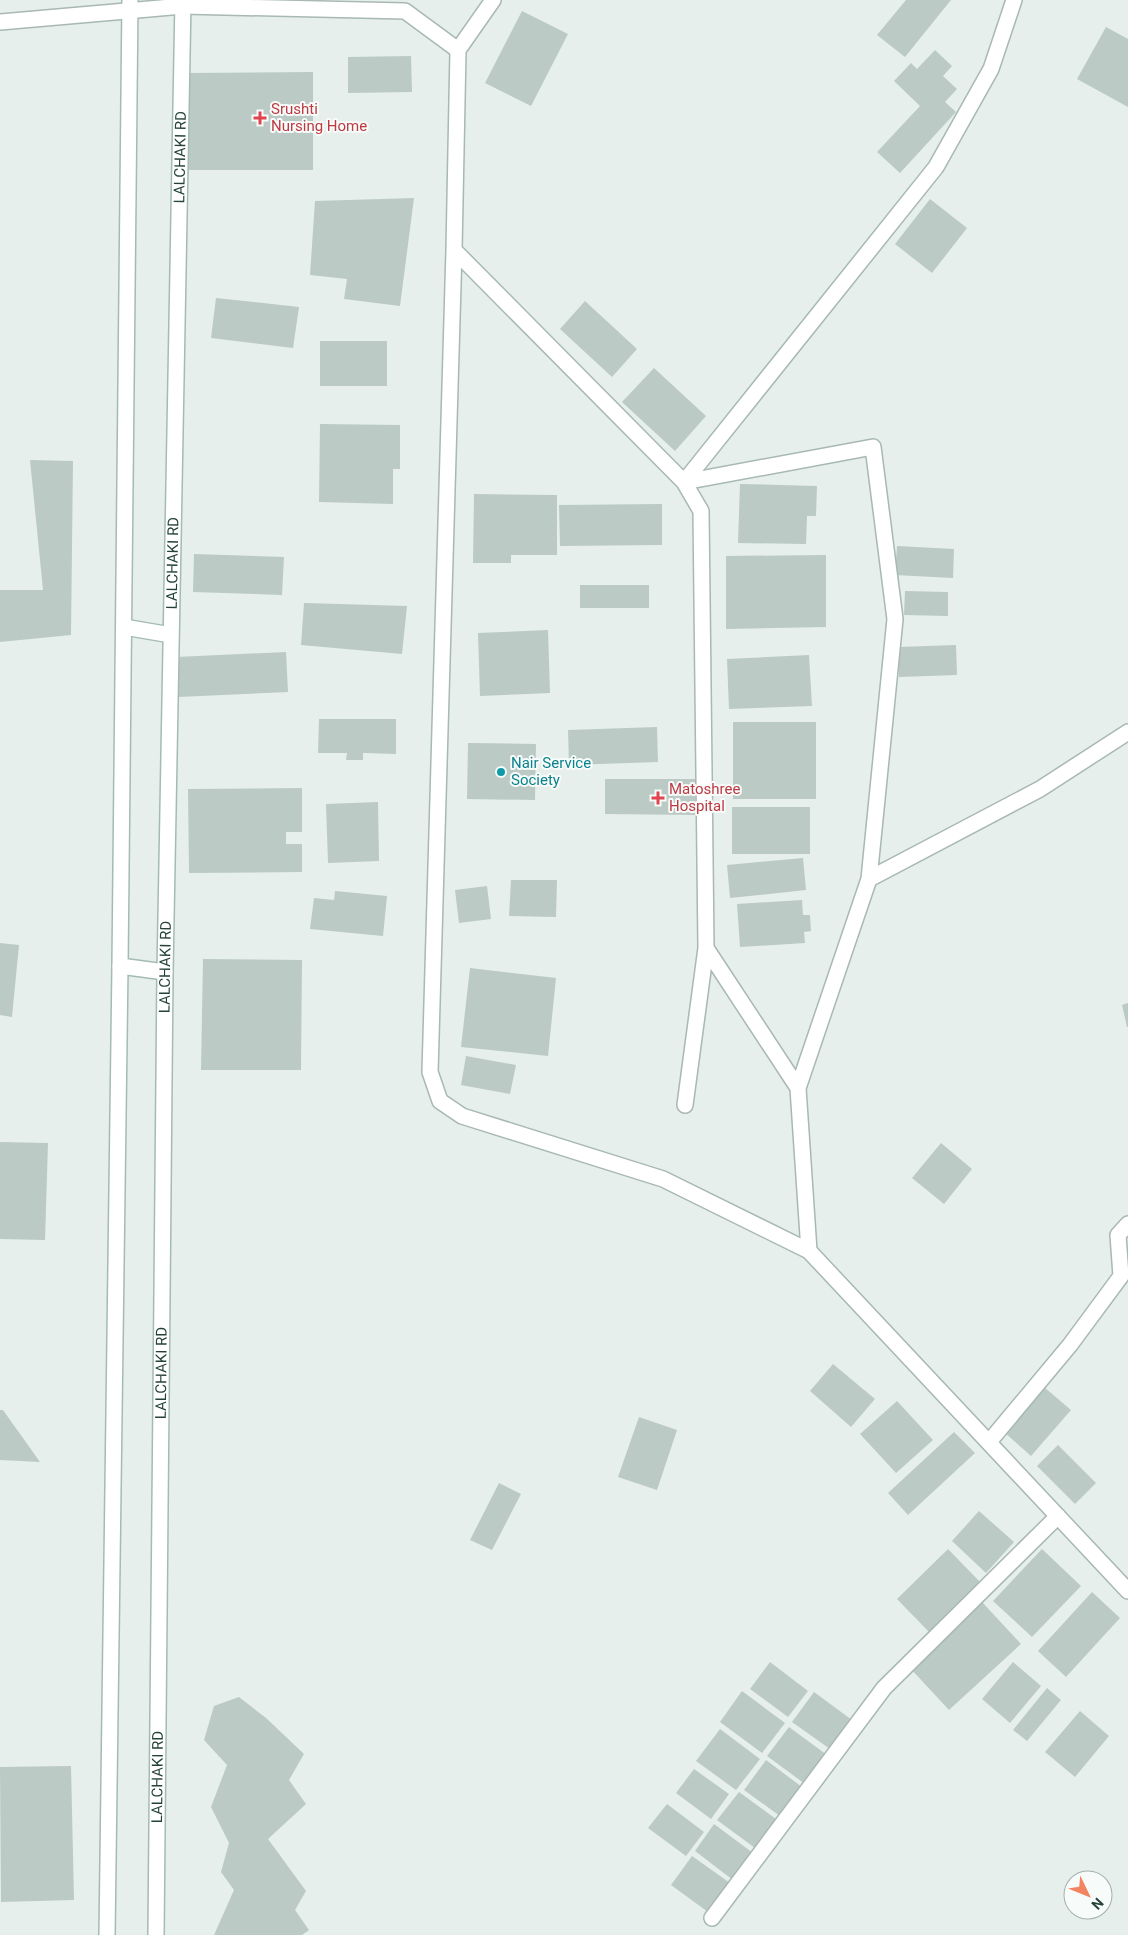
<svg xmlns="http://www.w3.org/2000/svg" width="1128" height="1935" viewBox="0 0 1128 1935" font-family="Roboto,sans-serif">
<rect width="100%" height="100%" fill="#e6efeb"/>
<!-- building -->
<path fill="#bbcac4" d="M906 0H951L905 57 877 35Z
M522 11 568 34 531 106 485 83Z
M1106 27 1128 39V107L1077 79Z
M935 50 952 66 943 76 957 89 945 102 956 112 900 173 877 152 920 106 894 81 911 63 917 69Z
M411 56 412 92 348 93V57Z
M313 72V170H189V73Z
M414 198 400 306 344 299 347 279 310 275 315 201Z
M930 199 967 228 932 273 895 244Z
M216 298 299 307 293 348 211 338Z
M585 301 637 349 612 377 560 329Z
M320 341H387V386H320Z
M654 368 706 416 675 451 622 402Z
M320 424 400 425V469H393V504L319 502Z
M30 460 73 461 71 635 0 642V590H43Z
M740 484 817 486 816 516H807L806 544 738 543Z
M474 494 557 495V555H511V563H473Z
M662 504V545L560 546 559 505Z
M897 546 954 549 953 578 895 575Z
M194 554 284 557 282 595 193 592Z
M826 555V627L726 629V556Z
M580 585H649V608H580Z
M905 591 948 592V616L904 615Z
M304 603 407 606 402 654 301 645Z
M548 630 550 693 480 696 478 633Z
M956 645 957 675 899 677V647Z
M286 652 288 692 178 697 176 657Z
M809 655 812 706 729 709 727 659Z
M319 719H396V754L363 753V760H346L347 753H318Z
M733 722H816V799H733Z
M657 727 658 762 569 765 568 730Z
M468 743 536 744 535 800 467 799Z
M605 779H696L695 815 605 814Z
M302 788V832H286V844H302V872L189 873 188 789Z
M378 802 379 861 328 863 326 804Z
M732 807H810V854H732Z
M803 858 806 890 730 898 727 865Z
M511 880H557L556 917 509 916Z
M487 886 491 919 459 923 455 890Z
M335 891 387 896 383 936 310 929 314 898 334 900Z
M802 900 803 915H810L811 931 804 932 805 943 740 947 737 904Z
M0 943 19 945 12 1017 0 1015Z
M203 959 302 960 301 1070H201Z
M470 968 556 978 548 1056 461 1047Z
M1128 1003V1027H1127L1122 1005Z
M466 1056 516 1065 510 1094 461 1085Z
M0 1142 48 1143 45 1240 0 1239Z
M941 1143 972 1169 944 1204 912 1178Z
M833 1364 875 1399 851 1427 810 1391Z
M1044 1387 1071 1410 1031 1456 1004 1432Z
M897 1401 933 1440 896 1473 860 1434Z
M0 1410H3L40 1462 0 1460Z
M639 1417 677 1430 657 1490 618 1477Z
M954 1432 975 1453 908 1515 888 1493Z
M1058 1445 1096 1483 1075 1504 1037 1466Z
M499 1483 521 1494 492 1550 470 1540Z
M979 1511 1014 1542 986 1573 952 1541Z
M948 1549 981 1583 930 1633 897 1599Z
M1042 1549 1081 1586 1032 1637 993 1601Z
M1092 1592 1120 1618 1066 1677 1038 1651Z
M982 1602 1021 1644 949 1710 910 1668Z
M770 1662 808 1691 788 1717 750 1689Z
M1013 1662 1041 1686 1010 1723 982 1699Z
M1047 1688 1061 1700 1027 1741 1013 1730Z
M742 1691 785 1723 762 1753 720 1722Z
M814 1692 852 1720 830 1749 792 1722Z
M239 1697 266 1718 304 1754 289 1780 306 1804 268 1839 306 1891 295 1910 309 1930 302 1935H214L234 1890 221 1872 229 1843 211 1807 227 1765 204 1740 214 1706Z
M1080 1711 1109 1736 1075 1777 1045 1752Z
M789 1727 827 1755 805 1784 767 1756Z
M720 1729 760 1759 736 1790 696 1761Z
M766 1760 802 1787 780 1816 744 1790Z
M71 1766 74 1900 1 1902 0 1767Z
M694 1769 729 1794 711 1819 676 1793Z
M739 1792 776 1819 755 1848 717 1820Z
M667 1804 704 1832 686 1856 648 1828Z
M714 1824 753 1853 733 1880 695 1851Z
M692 1856 730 1883 708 1912 671 1885Z"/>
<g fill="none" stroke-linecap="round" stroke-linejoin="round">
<defs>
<path id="minor" d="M0 22 183 6 405 11 458 50
M458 50 454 250 684 482 701 511 706 948 798 1088 809 1251 1128 1591
M458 50 493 0
M454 250 430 1072 440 1101 462 1116 663 1179 809 1251
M684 482 873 447 895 619 869 879 798 1088
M684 482 936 167 991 69 1014 0
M869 879 1040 789 1128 732
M685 1105 706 948
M989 1442 1070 1345 1121 1276 1118 1235 1128 1224
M712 1918 884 1688 1058 1516"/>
<g id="secondary">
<path d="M124 627 171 635"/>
<path d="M120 966 165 972"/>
<path d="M107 1935 120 966 130 0"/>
<path id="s1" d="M156 1935 165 972 183 0"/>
</g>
</defs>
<!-- minor casing -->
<use href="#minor" stroke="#a8b8b2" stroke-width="18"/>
<!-- secondary casing -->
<use href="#secondary" stroke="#a4bbb3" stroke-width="18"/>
<!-- minor -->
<use href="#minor" stroke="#fff" stroke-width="15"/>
<!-- secondary -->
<use href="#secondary" stroke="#fff" stroke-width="15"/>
</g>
<!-- markers -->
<g fill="#e0444e" stroke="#f7fbf9" stroke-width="2">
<path d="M257.5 110.5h5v5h5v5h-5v5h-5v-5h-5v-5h5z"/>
<path d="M655.5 790.5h5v5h5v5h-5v5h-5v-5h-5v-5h5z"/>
</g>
<circle fill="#0f9aa8" stroke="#f7fbf9" stroke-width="2" cx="501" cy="772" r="5"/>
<g text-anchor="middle" stroke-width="4" stroke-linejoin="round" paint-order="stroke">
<!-- health labels -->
<g font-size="15" fill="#be3a42" stroke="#f7fbf9" text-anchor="start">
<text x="271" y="114">Srushti<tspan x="271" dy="17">Nursing Home</tspan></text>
<text x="669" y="794">Matoshree<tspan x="669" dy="17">Hospital</tspan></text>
</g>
<!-- street labels -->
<g font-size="15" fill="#24423a" stroke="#f7fbf9">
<text dy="5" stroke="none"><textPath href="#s1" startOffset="1778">LALCHAKI RD</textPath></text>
<text dy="5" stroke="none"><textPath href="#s1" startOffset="1372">LALCHAKI RD</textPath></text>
<text dy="5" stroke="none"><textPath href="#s1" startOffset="968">LALCHAKI RD</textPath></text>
<text dy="5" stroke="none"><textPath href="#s1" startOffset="562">LALCHAKI RD</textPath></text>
<text dy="5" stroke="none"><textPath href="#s1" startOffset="158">LALCHAKI RD</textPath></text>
</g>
<!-- culture labels -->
<g font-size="15" fill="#0d838f" stroke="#f7fbf9" text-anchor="start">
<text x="511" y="768">Nair Service<tspan x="511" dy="17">Society</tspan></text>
</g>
</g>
<!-- north arrow -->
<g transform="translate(1088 1895) rotate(133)"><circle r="24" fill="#f7fbf9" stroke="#a3b1ad"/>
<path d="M0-4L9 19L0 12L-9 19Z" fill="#f4845f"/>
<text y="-8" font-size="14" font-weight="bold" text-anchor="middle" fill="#24423a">N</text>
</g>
</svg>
